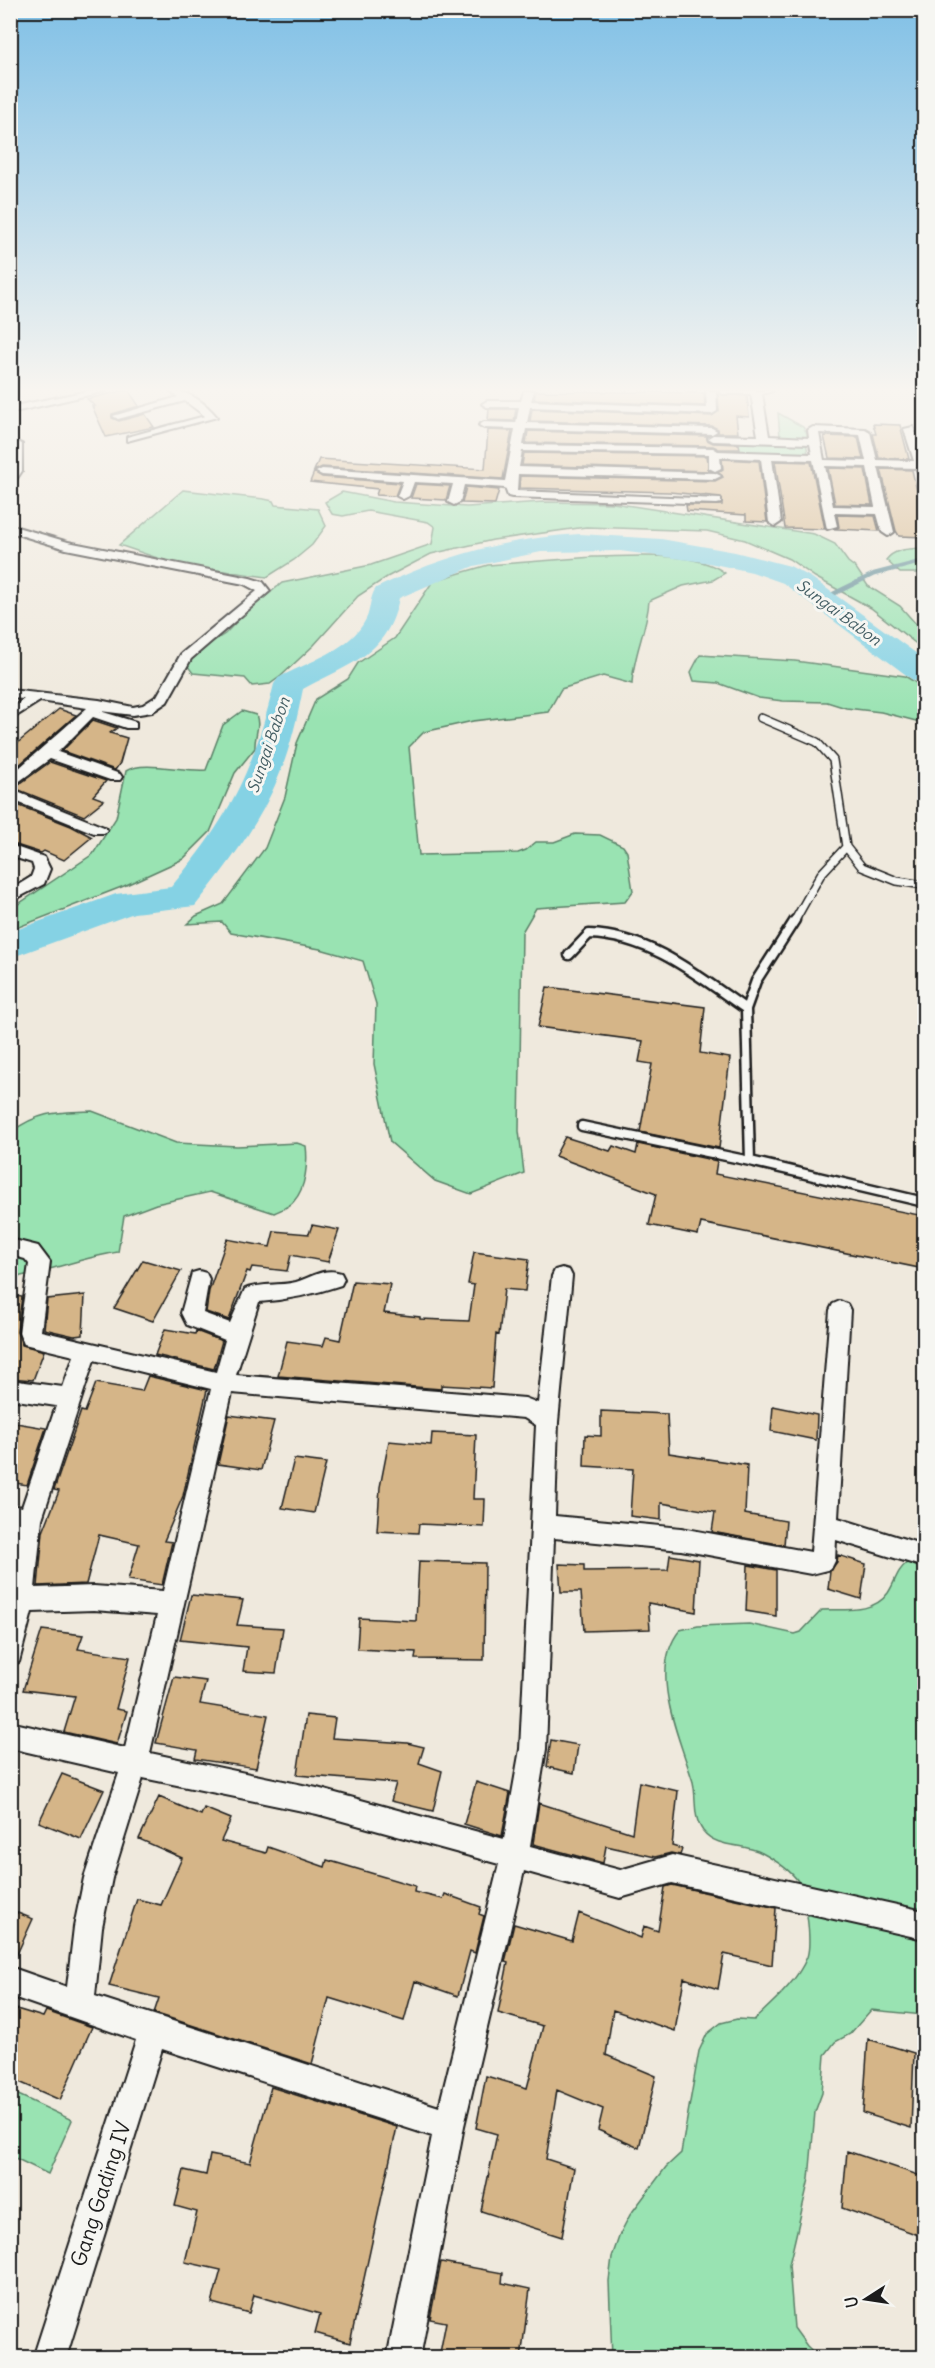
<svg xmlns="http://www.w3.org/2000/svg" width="935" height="2368" viewBox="0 0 935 2368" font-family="Delius,sans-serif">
<rect width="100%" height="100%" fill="#efe9dd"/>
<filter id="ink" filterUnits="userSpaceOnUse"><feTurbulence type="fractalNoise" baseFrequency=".0167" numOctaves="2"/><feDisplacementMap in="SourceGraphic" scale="12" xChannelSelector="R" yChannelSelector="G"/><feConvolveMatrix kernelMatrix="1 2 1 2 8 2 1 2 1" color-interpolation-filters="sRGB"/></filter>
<g filter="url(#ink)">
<!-- green -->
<path fill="#99e3b2" stroke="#5a8067" stroke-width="1.5" d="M778 413 803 427 810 438 780 436Z
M721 441 806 443 808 453 722 451Z
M183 490 264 499 273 501 275 505 318 509 326 526 312 545 294 560 267 577 175 564 119 545Z
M342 492 394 502 467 507 543 502 613 503 814 534 835 544 848 562 856 568 868 586 900 606 924 633V650L871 608 815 577 789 559 745 540 707 531 586 527 493 540 431 554 387 577 358 596 314 645 281 676 270 684 252 686 245 678 193 673 187 665 199 650 225 634 243 615 282 583 371 565 432 544 435 527 428 522 368 511 343 516 332 514 325 502Z
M924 548V573H900L886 560C895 548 911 549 924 548Z
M593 557C630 557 695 550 725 573L713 580 683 586 649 601C647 630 633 655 632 684L603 676 561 689 548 712 473 721 424 732 409 747 419 855 518 853 526 850 536 842H554L575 834 600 835 623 846 627 852 633 891 625 902 536 908 522 932 519 1131 524 1173 471 1194 435 1181 390 1142 374 1064 376 1004 363 961 320 949 231 933 222 922 187 924 196 916 223 904 265 848 285 797 297 743 316 699 348 679 358 663 395 638 433 581 488 565Z
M700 655 795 661 905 676 924 688V723L881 712 846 708 827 702 783 701 759 698 718 683 694 681 691 672Z
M242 711 256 715C261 726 254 736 255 748L235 773 210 832 183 859 124 886 11 930V909L93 854 116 818 126 771C143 760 183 772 206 770L223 725Z
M92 1111 176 1143 237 1146 297 1143 306 1146C308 1162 306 1188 294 1201 290 1207 280 1210 274 1213L210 1192 156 1204 124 1216 118 1252C81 1258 47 1272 11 1278V1132C40 1111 57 1112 92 1111Z
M908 1562 924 1567V2015L871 2010 850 2034 835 2042 825 2055 822 2093 815 2112 809 2179 789 2265 794 2328 807 2346 819 2357 612 2358 609 2281 612 2257 620 2234 630 2215 666 2167 681 2153 699 2051 707 2034 721 2023 737 2019 754 2020C773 2002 797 1982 807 1957 812 1942 806 1894 798 1881 790 1870 773 1859 762 1853 744 1843 717 1849 703 1831 692 1816 697 1799 693 1782 680 1739 647 1670 680 1630L698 1626 749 1624 795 1634 801 1632 822 1610C845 1609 873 1614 888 1593 896 1581 896 1571 908 1562Z
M12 2092 72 2120 48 2174 11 2156Z"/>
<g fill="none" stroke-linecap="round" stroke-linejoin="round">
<!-- stream -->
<path stroke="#5b8994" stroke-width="4.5" d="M823 599 874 574 924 561"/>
<!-- river -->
<path fill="#85d2e4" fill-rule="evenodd" d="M580 534 661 539 735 552 790 566 812 578 924 659V683L913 680 783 583 752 572 704 562 620 551 541 552 474 566 399 598C388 655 349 664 303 689 297 719 290 750 278 778 259 825 226 867 195 906L134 913 10 958V932L116 894 171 887C229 818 253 772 274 684L278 678C307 662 351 650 366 619 371 609 369 598 376 588 442 556 507 538 580 534Z"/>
</g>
<!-- building -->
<path fill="#d5b588" stroke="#1c1c1c" stroke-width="1.5" d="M122 391H129L139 406 112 414V418L119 421 145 414 154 427 106 437 92 406H95L87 399Z
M536 391 704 393 705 406 534 399Z
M718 394 747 396 749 417 736 416 738 433H718V429L712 426 530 421 532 409 712 416 719 411Z
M489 409H516L514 421 488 420Z
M873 424 900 425 909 459 879 458 873 434H876Z
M488 430 512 431 503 479 322 467 314 471 319 459 485 469Z
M528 431 707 436V440L713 443 739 444 740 449H719L713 446 526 443Z
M824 436 858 437 863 459 829 458Z
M524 453 707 456 709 471 522 465Z
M722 459 759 461 767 522 746 521V515L687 511 686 505H722L721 497 669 492 519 488 520 476 715 481 723 477 718 472 723 469Z
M775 461 811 462 825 529 785 528Z
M828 468 865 469 872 505 835 504Z
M881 469 912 470 924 521V537L899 536 896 531Z
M314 472 322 477 400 483 395 496 376 495 378 489 310 482Z
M416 484 450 486 446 500 411 498Z
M466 487 499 490 495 504 462 503Z
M837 515 875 516 879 531 835 529 839 527Z
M59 709 76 715 10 773V749Z
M93 720 117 728 110 733 127 738 120 763 115 770 62 751Z
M50 762 106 781 93 796 104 800 84 816 14 788Z
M10 802 71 826 92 837 64 860 44 851 41 853 10 843Z
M547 987 705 1007 700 1053 730 1058 719 1148 640 1132 652 1064 639 1062 643 1041 538 1027Z
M565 1137 610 1151 613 1146 636 1154 638 1144 717 1161 715 1174 924 1216V1269L701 1223 698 1235 649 1225 656 1194 555 1156Z
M312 1225 339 1230 328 1262 291 1255 287 1271 252 1267 250 1272 247 1271 229 1320 206 1312 209 1291 227 1239 270 1247 274 1231 309 1234Z
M474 1252 529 1259 525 1291 504 1289 499 1335 496 1334 492 1388 441 1385V1389L278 1376 287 1341 323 1346 326 1337 340 1340 353 1281 390 1284 384 1313 420 1317V1319L469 1321 474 1285 468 1284Z
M143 1260 181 1271 153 1321 114 1308Z
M10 1295 22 1297 17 1332 22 1345 44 1351 33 1380 10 1378Z
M85 1295 83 1335 74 1336 44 1329 47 1299Z
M165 1329 195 1334 196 1331 222 1341 214 1369 155 1355Z
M148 1376 207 1390 183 1496 164 1541 172 1542 162 1585 128 1580 139 1544 99 1535 86 1584 38 1586 43 1532 59 1491 54 1490 81 1411 85 1412 96 1383 142 1391Z
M773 1406 817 1415 816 1440 771 1431Z
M601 1411 667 1414 669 1453 747 1465 745 1514 786 1521 784 1545 712 1532 715 1512 661 1503V1520L630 1516 633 1469 584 1466 585 1435 601 1436Z
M229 1415 274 1421 261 1470 218 1464Z
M10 1422 46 1428 27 1485 10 1482Z
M432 1433 476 1435 473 1499H485L484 1527 419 1524 418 1533 377 1531 380 1487 389 1441 431 1445Z
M294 1459 326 1463 314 1513 282 1508Z
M670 1555 699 1560 696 1612 648 1603 650 1629 584 1631 581 1592H561L559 1564 584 1565V1571L668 1570Z
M838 1555 866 1564 861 1599 828 1589 830 1571 837 1562Z
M419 1561 485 1563 484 1660 415 1659 416 1652 357 1649 359 1618 416 1621Z
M748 1565 776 1570V1616L746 1611Z
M191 1595 243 1600 237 1625 283 1628 276 1673 243 1671 247 1647 180 1640Z
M42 1630 83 1635 78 1649 130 1657 116 1709 127 1711 117 1744 64 1732 75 1696 23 1690Z
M174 1677 206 1681 200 1704 268 1715 256 1768 195 1759 197 1750 156 1743Z
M306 1715 335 1718 332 1738 407 1743 424 1747 419 1763 442 1771 433 1811 391 1801 396 1783 297 1775Z
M551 1740 578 1745 574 1773 547 1767Z
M62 1774 104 1790 81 1839 39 1822Z
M476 1782 510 1793 502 1836 464 1824Z
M639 1782 678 1791 672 1846 682 1849 680 1855 671 1853 655 1857 606 1846 603 1863 533 1844 539 1803 632 1833Z
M159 1797 201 1815 204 1808 231 1819 221 1841 266 1853 268 1847 325 1867 327 1860 415 1886 414 1892 443 1899 445 1894 481 1907 479 1914 484 1916 475 1953 470 1951 458 1996 415 1981 404 2021 329 1998 312 2064 154 2013 159 1998 109 1986 137 1899 161 1905 182 1858 139 1839Z
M672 1885 776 1908 772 1965 724 1954 718 1989 684 1978 675 2031 613 2010 606 2055 656 2076 639 2148 598 2130 603 2109 557 2090 546 2159 574 2168 562 2237 481 2211 497 2134 476 2128 486 2076 527 2088 543 2026 498 2013 508 1963 505 1962 514 1924 572 1941 579 1913 641 1938 644 1926 658 1931 665 1887Z
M10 1910 33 1919 12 1965H10Z
M10 2007 43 2017 46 2011 92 2027 60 2100 10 2078Z
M868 2039 914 2053 911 2128 863 2113Z
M271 2087 397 2127 350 2343 315 2333 320 2314 254 2295 249 2313 212 2303 221 2270 185 2262 197 2212 175 2206 184 2170 206 2175 210 2155 250 2163Z
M847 2151 924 2177V2237L842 2208Z
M441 2262 503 2273 502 2283 530 2289 521 2358H439L446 2322 430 2319Z"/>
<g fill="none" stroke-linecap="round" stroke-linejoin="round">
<defs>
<path id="lane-far1" d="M761 718 817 742 833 760 846 847 862 867 897 881 924 885
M794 922 821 874 846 847"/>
<path id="lane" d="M569 955 589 934C651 936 697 975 746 1009
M582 1126 750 1161 924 1202
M750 1161 746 1009 756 981 795 920"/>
<path id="street" d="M88 391H106L10 413V407Z
M170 391C188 390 206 403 217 417L127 441V437L205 416 185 401 118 419 113 416 178 397Z
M524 391H534L531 401 707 408 706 391H716L717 411 712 414 530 407 527 423 712 428 717 431 712 434 526 429 523 445 713 448 718 451 812 454 810 444 713 441 708 438 713 435 758 436 751 394H723L718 391H773L762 394 769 436 809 438 808 430 813 427 865 429 870 432 877 460 914 461 904 429 913 427 924 459V477L920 476 916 468 878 467 894 532 888 536 882 532 877 514 834 513 837 526 827 529 813 460 772 459 781 522 775 526 769 522 761 459 720 457 721 468 715 471 709 468V454L522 451 519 467 715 473 721 476 715 479 518 474 517 491 721 499V503L717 504 512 497 508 496 505 488 464 485 460 502 454 505 448 502 453 484 414 482 409 496 403 499 397 496 403 481 322 475 316 472 322 469 505 481 515 429 484 428 479 425 484 422 516 423 519 407H487L482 404 487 401H521ZM819 433 860 435 866 461 824 460ZM825 466 867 467 875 507 833 506Z
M10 439 22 444V471L14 483 10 484Z
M10 525 68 542 250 578 263 582 270 591 191 659 167 702 152 712 133 715 100 711 136 722V728H126L93 717 58 752 120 774 122 777 120 780H110L50 759 10 788V776L87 708 40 701 10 720V709L24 699 10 698V690L99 700 133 707 143 705 157 696 181 654 257 591 244 584 66 549 10 532Z
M10 789 104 827 107 830 104 833H94L10 799Z
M10 845 44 857 50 869 44 884 10 902V890L31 877 34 869 32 863 10 856Z
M10 1239 38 1246 50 1262 41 1331 216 1372 225 1340 187 1325 181 1313 192 1273 199 1271 206 1273 209 1279 203 1313 230 1323 245 1289C261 1283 279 1286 296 1282 312 1277 324 1267 341 1273L344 1279 341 1285C314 1294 288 1300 259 1302L236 1375 525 1398 538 1403 552 1276 555 1270 562 1268 569 1270 572 1276 558 1422 555 1516 681 1528 811 1552 830 1310 833 1304 840 1301 847 1304 850 1310 838 1518 924 1545V1567L836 1540 835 1561 831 1569 811 1574 681 1550 554 1538 546 1749 530 1846 620 1870 672 1855 924 1911V1939L672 1883 620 1898 524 1871 464 2126 420 2358H387L432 2136 162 2049 66 2358H33L136 2040 10 1996V1967L67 1987 74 1927 84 1878 119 1773 10 1748V1722L125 1748 157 1615 94 1610 32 1612 19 1662 10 1665V1594L17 1528 10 1527V1505L22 1507 56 1406 10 1399V1380L63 1387 74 1356 24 1344 19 1332 29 1264 25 1259 10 1255ZM94 1360 211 1389 163 1591 94 1586 35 1588 42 1519ZM232 1393 524 1418 536 1425 520 1749 504 1839 317 1788 150 1753ZM143 1778 317 1814 499 1864 439 2107 95 1996 102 1927 112 1878Z"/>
</defs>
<!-- lane-far1 casing -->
<use href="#lane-far1" stroke="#1c1c1c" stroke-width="10"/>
<!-- lane casing -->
<use href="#lane" stroke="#1c1c1c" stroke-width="13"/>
<!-- street casing -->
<use href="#street" stroke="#1c1c1c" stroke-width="4"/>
<!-- lane-far1 -->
<use href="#lane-far1" stroke="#f6f6f2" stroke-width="7"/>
<!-- lane -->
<use href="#lane" stroke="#f6f6f2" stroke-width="8"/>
<!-- street -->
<use href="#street" fill="#f6f6f2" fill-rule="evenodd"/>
</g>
</g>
<!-- sky -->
<linearGradient id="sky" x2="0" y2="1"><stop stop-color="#80c0e6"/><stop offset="0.54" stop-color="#f8f5f0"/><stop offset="1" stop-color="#f8f5f0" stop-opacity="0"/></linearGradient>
<rect width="935" height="722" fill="url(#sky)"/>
<g text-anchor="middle" stroke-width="6" stroke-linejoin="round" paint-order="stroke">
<!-- far-water labels -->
<g font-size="16" font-style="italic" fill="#415c62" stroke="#f6f6f2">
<text transform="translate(839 612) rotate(36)" y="6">Sungai Babon</text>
<text transform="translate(268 745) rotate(-71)" y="6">Sungai Babon</text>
</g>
<!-- near-street labels -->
<g font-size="21" fill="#1c1c1c" stroke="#f6f6f2">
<text transform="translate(101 2194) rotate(-72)" y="7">Gang Gading IV</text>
</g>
</g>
<!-- margin -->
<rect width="935" height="2368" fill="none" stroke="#f6f6f2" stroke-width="36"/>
<rect x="18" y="18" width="899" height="2332" fill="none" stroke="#1c1c1c" stroke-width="2" filter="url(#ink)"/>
<!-- north arrow -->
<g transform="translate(866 2299) rotate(258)" stroke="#f6f6f2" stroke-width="4.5" paint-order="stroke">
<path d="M0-4.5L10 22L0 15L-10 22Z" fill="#1c1c1c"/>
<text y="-9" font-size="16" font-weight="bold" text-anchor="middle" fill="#1c1c1c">U</text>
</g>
</svg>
